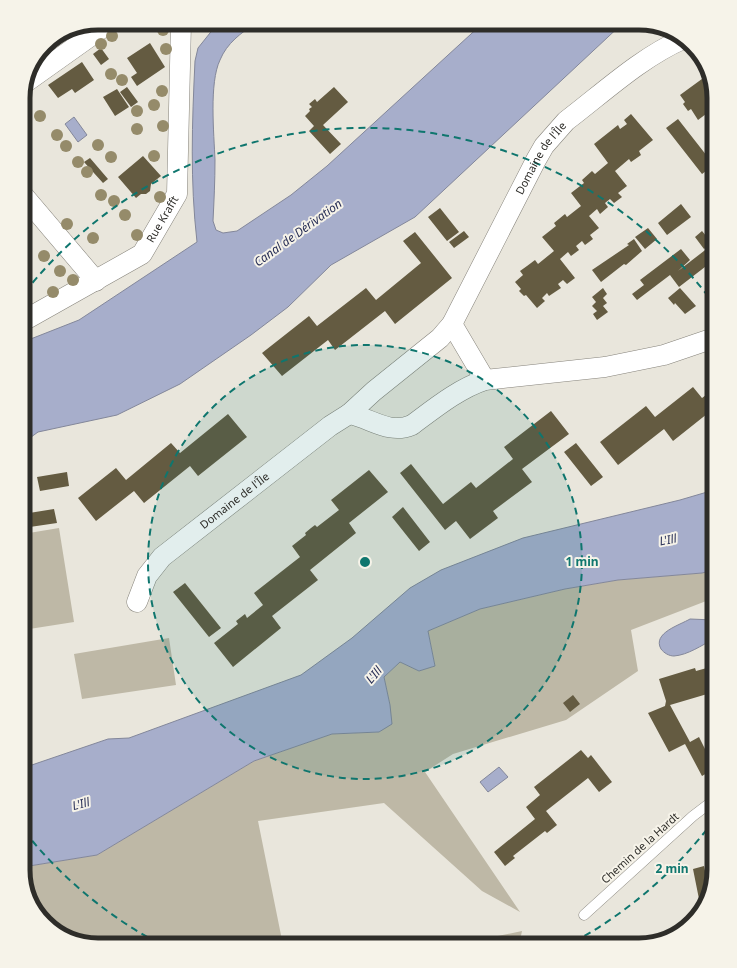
<svg xmlns="http://www.w3.org/2000/svg" width="737" height="968" viewBox="0 0 737 968" font-family="'Noto Sans',sans-serif">
<rect width="100%" height="100%" fill="#e9e6dc"/>
<!-- green -->
<path fill="#beb8a6" d="M59 528 74 622 23 630V534Z
M714 570V598L631 630 638 671 566 720 453 754 425 772 520 912 482 891 384 803 258 821 283 945H97L61 935 35 912 23 867 97 855 254 761 332 734 380 732 390 705 384 677 400 662 419 671 435 666 428 631 480 609 565 589 618 580 702 573Z
M169 638 176 685 82 699 74 654Z
M522 931 519 945H454Z"/>
<!-- water -->
<path fill="#a7aecb" stroke="#83879a" d="M218 23H256C241 33 227 43 220 60 209 83 214 134 215 160 215 181 214 201 213 221L216 230 223 233 237 231 291 195 327 166 483 23H623L415 217 331 265 288 307 251 335 180 384 117 415 38 432 23 443V342L79 320 197 242C190 181 192 123 195 61L198 48Z
M74 117 87 135 78 142 65 124Z
M714 490V570L702 573 618 580 565 589 480 609 428 631 435 666 419 671 400 662 384 677 390 705 392 724 379 732 332 734 254 761 97 855 23 867V768L108 739 129 738 301 675 352 638 410 588 441 570 523 538 680 500Z
M690 619 714 620V639C702 645 688 655 674 656 669 656 664 653 661 649 652 633 680 625 690 619Z
M499 767 508 777 488 792 480 782Z"/>
<!-- building -->
<path fill="#645b41" d="M150 43 165 67 137 86 131 77 137 73 127 58Z
M101 48 109 59 101 65 93 54Z
M82 62 94 80 75 93 72 89 58 98 48 85Z
M706 70 714 98V108L698 120 691 109 688 111 683 104 685 102 680 95 706 76 703 72Z
M127 87 138 102 131 107 120 92Z
M334 87 348 102 323 125 341 144 330 154 309 131 314 126 305 116 310 111 309 109 312 107 309 104 315 99 317 102Z
M117 89 129 107 115 116 103 97Z
M631 114 653 140 639 151 641 155 631 162 629 159 615 171 627 186 618 193 622 197 614 203 610 199 605 203 608 207 600 214 597 209 589 216 599 228 590 235 593 239 585 245 582 241 576 246 579 250 571 256 568 252 560 259 575 278 567 284 563 280 558 284 561 288 549 296 547 293 542 298 545 301 537 308 526 295 524 296 519 291 521 289 515 282 523 275 520 271 527 266 535 260 538 264 554 251 542 237 556 226 554 223 565 214 567 217 581 206 571 193 584 183 582 180 592 171 595 174 608 163 594 144 618 125 620 129 627 124 624 120Z
M678 119 714 165 702 174 666 128Z
M143 156 161 176 151 184 150 191 146 194H141L136 198 118 177Z
M90 158 108 179 103 183 84 162Z
M681 204 691 217 667 235 658 223Z
M440 208 459 232 447 241 428 217Z
M648 228 657 239 645 249 635 237Z
M464 231 469 237 454 248 449 242Z
M702 231 712 243 704 249 695 237Z
M415 232 452 278 395 324 385 311 335 350 328 340 282 376 262 353 309 316 317 326 366 288 376 300 421 263 403 241Z
M634 239 642 251 626 265 624 264 601 282 592 270 629 245 627 244Z
M713 244 714 260 679 287 670 275 637 300 632 294 644 285 640 280 681 249 690 260 678 271Z
M714 287V304L706 294Z
M603 288 607 294 603 298 607 303 603 306 608 312 597 320 593 314 597 311 592 306 596 302 592 297Z
M680 288 696 306 685 314 675 303 674 305 668 298Z
M693 387 702 398 714 389V414L712 410 673 441 664 429 618 465 600 442 646 406 655 417Z
M551 411 569 434 522 469 532 482 493 511 498 518 470 539 456 521 445 530 400 473 411 464 443 504 471 482 476 488 513 459 504 447Z
M228 414 247 437 198 476 190 466 144 503 134 491 96 521 78 498 116 468 126 480 171 443 180 453Z
M576 443 603 477 591 486 564 452Z
M369 470 388 492 349 523 356 533 310 570 318 580 272 616 281 628 233 667 214 643 238 624 236 621 245 614 247 618 263 605 254 593 300 557 292 546 306 535 305 533 311 528 315 525 317 527 339 510 331 500Z
M67 472 69 486 40 491 37 477Z
M27 479 29 493 23 494V480Z
M403 507 430 542 419 551 392 517Z
M54 509 57 523 23 528V514Z
M185 583 221 628 209 637 173 592Z
M714 666V692L670 705 690 742 699 737 714 767V769L702 776 685 744 669 752 648 713 665 706 666 701 659 679 695 668 696 671Z
M573 695 580 704 570 712 563 703Z
M581 750 588 758 591 755 612 782 599 792 588 778 546 811 557 825 547 833 545 831 513 856 515 858 505 866 494 852 535 819 526 807 540 795 534 787Z
M704 866 709 889 705 903 700 904 693 869Z"/>
<g fill="none" stroke-linecap="round" stroke-linejoin="round">
<defs>
<path id="lane" d="M584 915 693 816 714 800"/>
<g id="street">
<path d="M26 82 109 23"/>
<path d="M23 195 96 281"/>
<path id="s1" d="M23 321 142 254 177 194 181 23"/>
<path d="M452 324 485 380"/>
<path d="M349 414C371 418 389 435 412 425 435 408 458 389 485 380L605 367 664 355 714 338"/>
<path id="s2" d="M137 602 147 576 162 557 330 426 349 414 374 391 440 338 452 324 536 160 544 146 566 121C603 93 640 58 683 39"/>
</g>
</defs>
<!-- lane casing -->
<use href="#lane" stroke="#86837b" stroke-width="11"/>
<!-- street casing -->
<use href="#street" stroke="#86837b" stroke-width="21"/>
<!-- lane -->
<use href="#lane" stroke="#fff" stroke-width="10"/>
<!-- street -->
<use href="#street" stroke="#fff" stroke-width="20"/>
</g>
<!-- trees -->
<g fill="#958b6a">
<circle cx="163" cy="30" r="6"/>
<circle cx="112" cy="36" r="6"/>
<circle cx="101" cy="44" r="6"/>
<circle cx="166" cy="49" r="6"/>
<circle cx="111" cy="74" r="6"/>
<circle cx="122" cy="80" r="6"/>
<circle cx="162" cy="91" r="6"/>
<circle cx="154" cy="105" r="6"/>
<circle cx="137" cy="111" r="6"/>
<circle cx="40" cy="116" r="6"/>
<circle cx="163" cy="126" r="6"/>
<circle cx="137" cy="129" r="6"/>
<circle cx="57" cy="135" r="6"/>
<circle cx="98" cy="145" r="6"/>
<circle cx="66" cy="146" r="6"/>
<circle cx="154" cy="156" r="6"/>
<circle cx="111" cy="157" r="6"/>
<circle cx="78" cy="162" r="6"/>
<circle cx="87" cy="172" r="6"/>
<circle cx="101" cy="195" r="6"/>
<circle cx="160" cy="197" r="6"/>
<circle cx="114" cy="201" r="6"/>
<circle cx="125" cy="215" r="6"/>
<circle cx="67" cy="224" r="6"/>
<circle cx="137" cy="235" r="6"/>
<circle cx="93" cy="238" r="6"/>
<circle cx="44" cy="256" r="6"/>
<circle cx="60" cy="271" r="6"/>
<circle cx="73" cy="280" r="6"/>
<circle cx="53" cy="292" r="6"/>
</g>
<!-- distance rings -->
<circle cx="365" cy="562" r="217" fill="#0f766e" fill-opacity=".12"/>
<g fill="none" stroke="#0f766e" stroke-width="2" stroke-dasharray="7 5">
<circle cx="365" cy="562" r="217"/>
<path d="M714 820A434 434 0 0 1 572 943M158 943A434 434 0 0 1 25 832M25 292A434 434 0 0 1 714 304"/>
</g>
<g text-anchor="middle" stroke-width="4" stroke-linejoin="round" paint-order="stroke">
<!-- street labels -->
<g font-size="11" fill="#2e2d29" stroke="#f6f3e9">
<text dy="4" stroke="none"><textPath href="#s2" startOffset="613">Domaine de l'Île</textPath></text>
<text dy="4" stroke="none"><textPath href="#s1" startOffset="177">Rue Krafft</textPath></text>
<text dy="4" stroke="none"><textPath href="#s2" startOffset="144">Domaine de l'Île</textPath></text>
<text transform="translate(640 848) rotate(-42)" y="4">Chemin de la Hardt</text>
</g>
<!-- water labels -->
<g font-size="12" font-style="italic" fill="#272e56" stroke="#f6f3e9">
<text transform="translate(298 233) rotate(-36)" y="4">Canal de Dérivation</text>
<text transform="translate(668 540) rotate(-11)" y="4">L'Ill</text>
<text transform="translate(374 675) rotate(-49)" y="4">L'Ill</text>
<text transform="translate(81 804) rotate(-15)" y="4">L'Ill</text>
</g>
</g>
<!-- crop -->
<path d="M0 0H737V968H0ZM98 30H639A68 68 0 0 1 707 98V870A68 68 0 0 1 639 938H98A68 68 0 0 1 30 870V98A68 68 0 0 1 98 30Z" fill="#f6f3e9" fill-rule="evenodd"/>
<path fill="none" stroke="#2e2d29" stroke-width="5" d="M98 30H639A68 68 0 0 1 707 98V870A68 68 0 0 1 639 938H98A68 68 0 0 1 30 870V98A68 68 0 0 1 98 30Z"/>
<circle cx="365" cy="562" r="6" fill="#0f766e" stroke="#f6f3e9" stroke-width="2"/>
<g font-size="12" text-anchor="middle" font-weight="bold" fill="#0f766e" stroke="#f6f3e9" stroke-width="4" stroke-linejoin="round" paint-order="stroke">
<text x="582" y="566">1 min</text>
<text x="672" y="873">2 min</text>
</g>
</svg>
